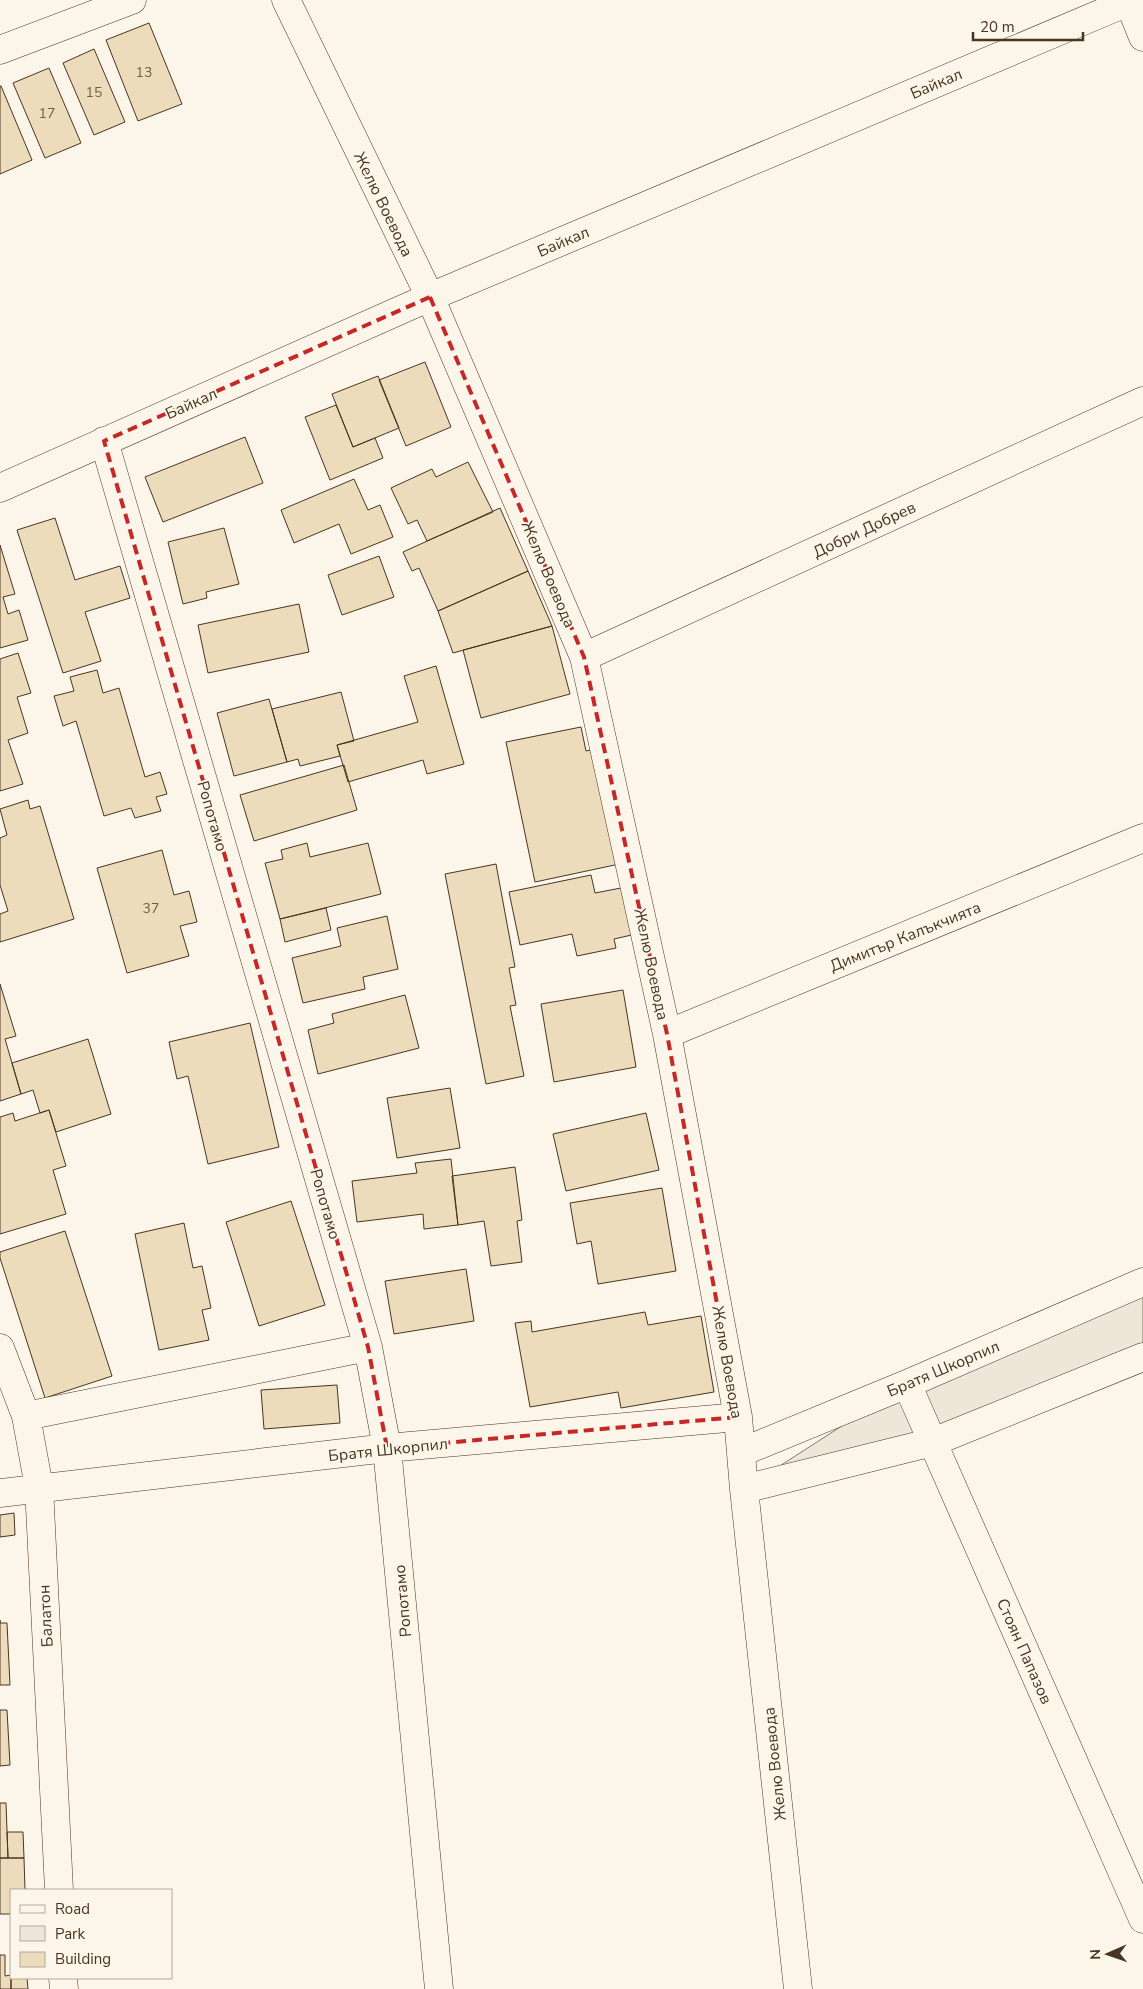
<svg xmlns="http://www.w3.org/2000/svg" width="1143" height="1989" viewBox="0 0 1143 1989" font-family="'Nunito Sans',sans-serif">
<rect width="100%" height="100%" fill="#fbf6e9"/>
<!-- green -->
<path fill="#ede6d9" stroke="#887966" d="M1143 1282V1357L933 1442 744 1489 907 1384Z"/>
<!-- building -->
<path fill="#ecdcbc" stroke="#4a3520" d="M149 23 182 104 138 121 106 40Z
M94 49 125 122 94 135 63 63Z
M49 68 81 143 45 158 13 83Z
M1 86 32 160 0 174V86Z
M425 362 451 427 406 446 379 380Z
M378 376 399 428 353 447 332 394Z
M336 405 353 447 375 438 383 458 330 480 305 417Z
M245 437 263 483 163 522 145 477Z
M468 462 493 512 427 541 417 520 408 524 391 488 432 469 436 477Z
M354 479 368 510 380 505 393 537 351 554 339 524 294 543 281 510Z
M500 508 528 571 438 611 419 568 412 571 403 552Z
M55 518 75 580 120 566 130 598 85 612 101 661 63 673 17 530Z
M224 528 239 584 206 592 207 598 183 604 168 542Z
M0 545 15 594 3 597 8 614 19 610 28 640 0 648Z
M379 556 394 597 342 615 328 575Z
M528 571 552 626 453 653 438 611Z
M299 604 309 652 208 673 198 625Z
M552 626 570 694 481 718 463 650Z
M18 653 31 693 17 697 28 733 8 740 23 784 0 791V659Z
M436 666 464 764 427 774 423 760 348 782 337 745 418 722 404 676Z
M97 670 103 693 119 688 145 777 160 772 167 794 156 797 161 811 135 818 131 808 104 816 76 721 63 726 54 696 74 691 70 677Z
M341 692 354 741 337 745 340 756 300 766 298 759 287 762 272 709Z
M269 699 287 762 234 776 217 713Z
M581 727 586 751 599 748 624 863 535 882 506 742Z
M344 765 357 810 254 841 240 795Z
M28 800 30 809 40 806 74 919 0 942V914L8 911 0 885V838L7 835 0 809Z
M307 843 310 857 368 843 381 894 280 919 265 863 283 859 281 850Z
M162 850 174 895 189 891 197 922 180 926 189 956 127 973 97 868Z
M496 864 515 967 509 968 516 1005 510 1006 524 1076 486 1084 445 874Z
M591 875 595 893 626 887 636 934 614 939 616 948 577 956 572 934 520 945 509 892Z
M326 908 331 930 285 942 280 919Z
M387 916 398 969 363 977 365 989 303 1003 292 958 341 946 337 928Z
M0 984 16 1036 5 1039 21 1094 0 1101Z
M623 990 636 1067 554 1082 541 1004Z
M405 995 419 1048 318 1074 308 1030 334 1023 332 1014Z
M250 1023 279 1147 208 1164 188 1076 177 1079 169 1042Z
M88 1039 111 1114 56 1132 49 1110 40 1113 33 1090 21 1094 12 1063Z
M450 1088 460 1148 397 1158 387 1098Z
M49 1110 66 1166 53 1170 66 1214 0 1234V1117L13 1113 15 1121Z
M646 1113 659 1170 566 1191 553 1134Z
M451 1159 458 1225 424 1229 423 1214 357 1222 352 1181 417 1173 415 1163Z
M515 1167 522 1220 517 1221 522 1262 491 1266 484 1221 458 1225 452 1176Z
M662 1188 676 1271 598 1284 591 1241 577 1244 570 1203Z
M291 1201 325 1305 259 1326 226 1222Z
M184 1223 193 1268 202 1266 211 1308 202 1310 209 1340 159 1350 135 1234Z
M65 1231 112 1376 45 1398 0 1258V1252Z
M466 1269 474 1321 394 1334 385 1281Z
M645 1312 648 1325 701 1316 714 1392 621 1408 618 1392 530 1407 515 1323 531 1321 532 1332Z
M337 1385 340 1423 264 1429 261 1390Z
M14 1513 15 1535 0 1537V1515Z
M0 1620V1623H7L10 1685H0Z
M0 1710H7L10 1765 0 1766Z
M0 1803H6L8 1858H0Z
M7 1832H23L24 1858H8Z
M0 1858H24L25 1890H11V1914H0Z
M0 1955H5V1976L11 1975V1989H0Z
M11 1978H27L28 1989H11Z"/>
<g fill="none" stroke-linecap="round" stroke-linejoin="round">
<defs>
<path id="minor" d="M286 0 430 297 584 657 667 1034 738 1417 744 1489 798 1989
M1128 0 1143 37
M0 50 132 0
M104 441 368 1347 387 1448 439 1989
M0 488 430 297 1128 2
M584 657 1143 401
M667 1034 1143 838
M0 1348 26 1416 39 1487 59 1890
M907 1384 1143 1919
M26 1416 368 1347
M742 1452 907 1384 1143 1282
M744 1489 933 1442 1143 1357
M0 1493 387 1448 738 1417
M63 1978 64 1989"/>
</defs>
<!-- minor casing -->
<use href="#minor" stroke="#4a3520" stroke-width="29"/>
<!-- minor -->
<use href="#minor" stroke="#fbf6e9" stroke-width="28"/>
</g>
<!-- marked area -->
<path fill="none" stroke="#c62828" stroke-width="4" stroke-dasharray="10 6" stroke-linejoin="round" d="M430 297 584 657 667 1034 738 1417 387 1448 368 1347 104 441Z"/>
<g text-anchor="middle" stroke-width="4" stroke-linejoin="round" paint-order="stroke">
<!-- number labels -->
<g font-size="14" fill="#725f47">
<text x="144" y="77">13</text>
<text x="94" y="97">15</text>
<text x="47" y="118">17</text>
<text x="151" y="913">37</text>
</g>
<!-- street labels -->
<g font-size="16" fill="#4a3520" stroke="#fbf6e9">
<text transform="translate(936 83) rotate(-23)" y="6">Байкал</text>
<text transform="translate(384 204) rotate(64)" y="6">Желю Воевода</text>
<text transform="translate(563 241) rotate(-23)" y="6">Байкал</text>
<text transform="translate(191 403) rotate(-24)" y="6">Байкал</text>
<text transform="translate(864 529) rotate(-25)" y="6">Добри Добрев</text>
<text transform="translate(549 574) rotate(67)" y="6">Желю Воевода</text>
<text transform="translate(213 816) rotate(74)" y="6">Ропотамо</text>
<text transform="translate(905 936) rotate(-22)" y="6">Димитър Калъкчията</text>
<text transform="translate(652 964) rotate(78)" y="6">Желю Воевода</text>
<text transform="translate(326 1204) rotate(74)" y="6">Ропотамо</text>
<text transform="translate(728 1362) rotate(80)" y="6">Желю Воевода</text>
<text transform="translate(943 1368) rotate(-23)" y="6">Братя Шкорпил</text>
<text transform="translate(388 1449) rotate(-6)" y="6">Братя Шкорпил</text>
<text transform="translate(402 1601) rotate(-95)" y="6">Ропотамо</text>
<text transform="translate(45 1616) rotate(-93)" y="6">Балатон</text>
<text transform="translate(1025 1651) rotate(66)" y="6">Стоян Папазов</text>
<text transform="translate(774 1764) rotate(-96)" y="6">Желю Воевода</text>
</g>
</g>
<!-- legend -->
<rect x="10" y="1889" width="162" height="90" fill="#fbf6e9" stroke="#b4a999"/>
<rect x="20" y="1905" width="25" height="8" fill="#fbf6e9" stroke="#b4a999"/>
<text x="55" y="1914" font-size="15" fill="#4a3520">Road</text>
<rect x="20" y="1926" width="25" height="15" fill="#ede6d9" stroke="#b4a999"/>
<text x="55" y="1939" font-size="15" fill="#4a3520">Park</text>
<rect x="20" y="1952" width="25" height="15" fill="#ecdcbc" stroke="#b4a999"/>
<text x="55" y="1964" font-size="15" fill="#4a3520">Building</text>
<!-- north arrow -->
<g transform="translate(1108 1954) rotate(268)" stroke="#fbf6e9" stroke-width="4" paint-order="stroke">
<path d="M0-4L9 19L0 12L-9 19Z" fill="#4a3520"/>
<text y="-8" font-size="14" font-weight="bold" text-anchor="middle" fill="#4a3520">N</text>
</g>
<!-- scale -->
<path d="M973 32v8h110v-8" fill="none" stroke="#4a3520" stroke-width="2.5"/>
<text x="980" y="32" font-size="15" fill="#4a3520" stroke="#fbf6e9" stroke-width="4" paint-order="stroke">20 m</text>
</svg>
